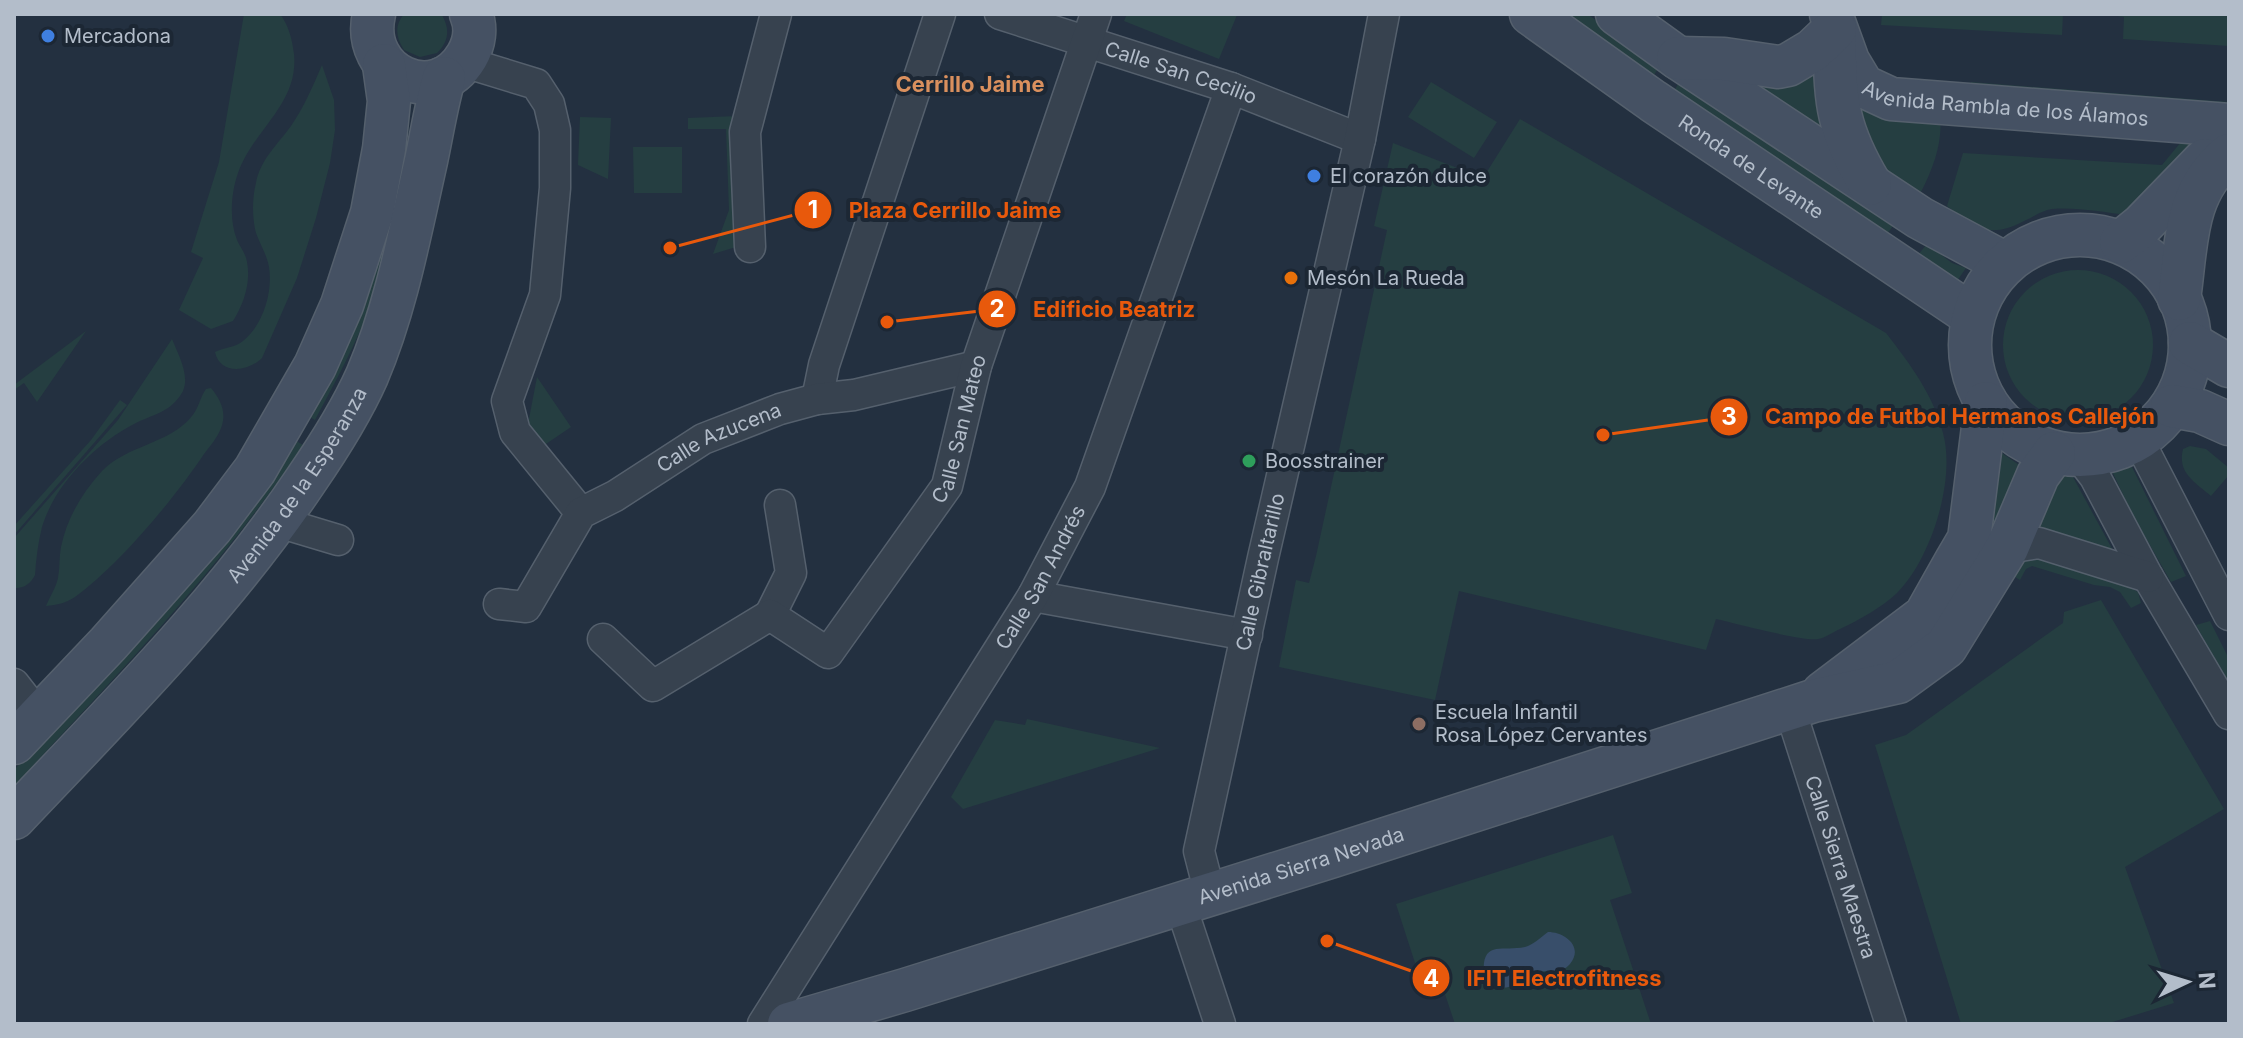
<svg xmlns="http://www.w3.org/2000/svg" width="2243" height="1038" viewBox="0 0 2243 1038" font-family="Inter,sans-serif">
<rect width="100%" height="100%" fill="#233040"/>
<!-- green -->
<path fill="#253e41" d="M244 14H280C289 26 292 39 294 54 299 104 253 130 238 173 231 193 229 220 237 240 240 247 246 254 247 262 251 282 244 304 233 321L211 329 179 310 203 258 191 252 219 162Z
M404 14 442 15C450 29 449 41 437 53L420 57 404 50C396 37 394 26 404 14Z
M1127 14H1235L1237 15 1219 59 1124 21Z
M1560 14H1587L1661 64 1652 78Z
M1882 14H2063L2062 35 1881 25Z
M2103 14H2229V46L2123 39 2124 17Z
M1813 61 1836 142 1735 74Z
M322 65 334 100 335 130 330 163 316 218 297 278 262 358C248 372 220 375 215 352 224 347 235 348 243 341 263 325 273 292 269 267 267 255 260 244 256 233 252 218 252 198 256 183 260 160 278 144 291 126 304 107 313 86 322 65Z
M1681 79 1895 223 1885 237 1671 96Z
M1431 82 1497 122 1474 158 1408 117Z
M1971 82 2229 102V113L1971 94Z
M1861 95 1940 113C1943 142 1934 166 1921 192L1887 171 1858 135Z
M737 116 736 247 713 254 729 210 726 129H688V118Z
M580 117 611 118 608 179 578 165Z
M1520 119 1886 333C1910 364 1933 394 1943 433 1956 480 1931 559 1897 593 1881 608 1859 620 1840 629 1833 632 1825 638 1818 639 1805 642 1734 623 1716 619L1706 650 1459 591 1435 700 1279 667 1296 580 1309 583 1316 556 1387 230 1374 226 1393 143 1483 178Z
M2203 133 2127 215C2102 212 2077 207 2052 209 2043 210 2033 217 2024 221 1990 239 1974 229 1947 206L1963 153 2162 165 2186 136Z
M633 147H682V193H634Z
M398 166 407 168C396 221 383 274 363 324 349 357 332 388 315 420L306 415Z
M1927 244 1952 263 1966 268 1955 284 1917 256Z
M2003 345a75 75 0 1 1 150 0a75 75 0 1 1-150 0Z
M86 331 37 402 24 383 14 390V385Z
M172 339C178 354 190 375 183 391 171 413 153 414 134 424 95 444 55 484 42 527 38 543 36 559 35 575 31 583 24 589 14 588V538L118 420Z
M537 377 571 427 543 446 528 424Z
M211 388C221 400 227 413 221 428 218 437 210 446 204 454 174 499 119 565 75 597 66 603 57 605 46 606 50 597 56 587 58 578 60 568 59 557 61 547 67 518 82 493 102 471 127 445 170 444 192 416 199 408 200 397 206 389Z
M120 400 127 405 14 535V526L91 440Z
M293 439 303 445C220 570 115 677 14 786V770L134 639Z
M2190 446 2206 449 2229 468V475L2211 496C2195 482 2177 473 2183 449Z
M1993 447 2028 471 1990 561Z
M2131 465 2186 576 2171 582 2132 514 2112 471Z
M2051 473 2073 477 2116 556 2034 527Z
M2043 557 2070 569 2117 580 2138 592 2141 603 2131 608 2120 592 2110 587 2094 585 2032 566 2026 569 2020 580 2010 574 2021 560Z
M2101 600 2224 809 2125 867 2174 1003 2106 1024H1961L1875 745 1906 735 2063 623 2064 612Z
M2210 621 2229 659V685L2196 625Z
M1027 719 1160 748 963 809 951 797 995 720 1025 725Z
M1613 835 1632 893 1610 900 1651 1024H1455L1434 961 1416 966 1396 904Z"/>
<!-- water -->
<path fill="#384e6a" d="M1548 932C1565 932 1584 947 1570 964 1561 975 1544 969 1533 973 1522 978 1512 991 1498 987 1493 986 1488 979 1484 975 1481 939 1502 952 1525 947 1533 945 1541 937 1548 932Z"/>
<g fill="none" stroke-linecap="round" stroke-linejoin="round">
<defs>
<g id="street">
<path id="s1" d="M1000 14 1231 88 1360 139"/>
<path d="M464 62 536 84 549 104 555 130V188L545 295 507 401 515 432 581 513"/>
<path d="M750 247 745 132 776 14"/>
<path d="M817 399 824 365 940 14"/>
<path d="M2138 439 2229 615"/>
<path d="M2079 456 2095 477 2148 577 2229 714"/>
<path d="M278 522 338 540"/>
<path d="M2007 548 2039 543 2148 577"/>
<path d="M1033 596 1247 635"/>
<path id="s2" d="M499 604 526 607 581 513 615 496 703 439 780 409 817 399 854 395 976 366"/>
<path d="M770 615 791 573 780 505"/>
<path id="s3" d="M603 639 653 686 770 615 828 653 947 486 976 366 1096 14"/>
<path d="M14 684 39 716"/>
<path id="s4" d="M1790 709 1891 1024"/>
<path id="s5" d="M1210 894 1199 851 1263 558 1360 139 1384 14"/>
<path d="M1180 903 1220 1024"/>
<path id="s6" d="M763 1024 1033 596 1090 487 1231 88"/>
</g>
<g id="secondary">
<path d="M374 14C360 74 435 110 467 56 474 44 477 28 471 14"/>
<path id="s7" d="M1531 14 1653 101 1973 316"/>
<path d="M1617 14 1678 58 1920 218 2004 263"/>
<path id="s8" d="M1831 14 1848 61 1863 86 1891 99 2229 125"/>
<path d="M1835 42C1834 102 1839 132 1870 184"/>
<path d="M1678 58 1724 59 1778 67 1788 65 1813 50 1835 29"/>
<circle cx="2080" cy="345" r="110"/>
<path d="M2121 242 2142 225 2205 160"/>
<path d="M2179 299C2187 245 2183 193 2229 155"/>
<path d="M2190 343 2229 366"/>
<path d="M2172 406 2200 411 2229 424"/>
<path d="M1823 693 1925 616 1956 561 1969 539 1986 403"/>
<path d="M14 743 108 644 212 527 255 470 315 366 342 305 372 213 384 149 389 101 384 65"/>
<path id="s9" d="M14 818C116 710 223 604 306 480 328 448 351 412 367 376 396 308 410 232 426 161 432 133 436 106 444 78"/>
<path id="s10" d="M789 1024 905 990 1333 856 1813 701 1898 682 1946 647 2007 548 2038 475 2054 453"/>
</g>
</defs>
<!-- street casing -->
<use href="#street" stroke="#55606d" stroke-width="33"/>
<!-- secondary casing -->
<use href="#secondary" stroke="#55606d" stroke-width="45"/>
<!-- street -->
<use href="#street" stroke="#37424f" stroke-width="30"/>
<!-- secondary -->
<use href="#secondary" stroke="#455163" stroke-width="42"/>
</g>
<!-- markers -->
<g fill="#3f7fe0" stroke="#1c2734" stroke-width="3">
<circle cx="48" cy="36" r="8"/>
<circle cx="1314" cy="176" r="8"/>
</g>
<circle fill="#e8710a" stroke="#1c2734" stroke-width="3" cx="1291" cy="278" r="8"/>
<circle fill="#2e9e5b" stroke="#1c2734" stroke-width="3" cx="1249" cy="461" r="8"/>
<circle fill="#8d6e63" stroke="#1c2734" stroke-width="3" cx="1419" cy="724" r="8"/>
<g text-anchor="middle" stroke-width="8" stroke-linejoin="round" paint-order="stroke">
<!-- poi labels -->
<g font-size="20" fill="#b3bdca" stroke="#1c2734" text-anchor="start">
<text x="64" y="43">Mercadona</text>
<text x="1330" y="183">El corazón dulce</text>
<text x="1307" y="285">Mesón La Rueda</text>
<text x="1265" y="468">Boosstrainer</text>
<text x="1435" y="719">Escuela Infantil<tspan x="1435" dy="23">Rosa López Cervantes</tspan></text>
</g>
<!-- street labels -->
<g font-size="20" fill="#b3bdca" stroke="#1c2734">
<text dy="7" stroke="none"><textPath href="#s1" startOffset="190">Calle San Cecilio</textPath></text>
<text dy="7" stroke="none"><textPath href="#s8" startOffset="224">Avenida Rambla de los Álamos</textPath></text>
<text dy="7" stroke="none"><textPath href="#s7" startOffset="268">Ronda de Levante</textPath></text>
<text dy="7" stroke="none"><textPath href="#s3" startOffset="538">Calle San Mateo</textPath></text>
<text dy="7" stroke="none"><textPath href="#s2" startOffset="294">Calle Azucena</textPath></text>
<text dy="7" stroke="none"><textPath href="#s9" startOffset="438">Avenida de la Esperanza</textPath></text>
<text dy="7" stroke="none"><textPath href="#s5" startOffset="330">Calle Gibraltarillo</textPath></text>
<text dy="7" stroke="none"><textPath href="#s6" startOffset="526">Calle San Andrés</textPath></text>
<text dy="7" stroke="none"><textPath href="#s10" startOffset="536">Avenida Sierra Nevada</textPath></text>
<text dy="7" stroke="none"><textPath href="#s4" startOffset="166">Calle Sierra Maestra</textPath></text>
</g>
<!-- neighbourhood labels -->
<g font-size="22" font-weight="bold" fill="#da905e" stroke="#1c2734">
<text x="970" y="92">Cerrillo Jaime</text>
</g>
</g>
<!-- callouts -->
<path fill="none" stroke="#e8590c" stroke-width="3" d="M670 248L813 210M887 322L997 309M1603 435L1729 417M1327 941L1431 978"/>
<g fill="#e8590c" stroke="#1c2734" stroke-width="3">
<circle cx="670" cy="248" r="8"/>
<circle cx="887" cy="322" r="8"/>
<circle cx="1603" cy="435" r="8"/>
<circle cx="1327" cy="941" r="8"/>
<circle cx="813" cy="210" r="20"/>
<circle cx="997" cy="309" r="20"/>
<circle cx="1729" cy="417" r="20"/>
<circle cx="1431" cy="978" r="20"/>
</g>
<g font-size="24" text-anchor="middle" font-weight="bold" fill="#fff">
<text x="813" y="218">1</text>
<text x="997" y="317">2</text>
<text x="1729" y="425">3</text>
<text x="1431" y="987">4</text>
</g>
<g font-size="22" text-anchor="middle" font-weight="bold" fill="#e8590c" stroke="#1c2734" stroke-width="8" stroke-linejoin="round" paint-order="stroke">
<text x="955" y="218">Plaza Cerrillo Jaime</text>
<text x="1114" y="317">Edificio Beatriz</text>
<text x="1960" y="424">Campo de Futbol Hermanos Callejón</text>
<text x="1564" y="986">IFIT Electrofitness</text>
</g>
<!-- border -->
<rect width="2243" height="1038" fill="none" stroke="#b3bdca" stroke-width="32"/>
<!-- north arrow -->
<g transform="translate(2187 982) rotate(86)" stroke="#1c2734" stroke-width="6" paint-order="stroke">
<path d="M0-6L14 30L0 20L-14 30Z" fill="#b3bdca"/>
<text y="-12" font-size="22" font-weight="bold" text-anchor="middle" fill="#b3bdca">N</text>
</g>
</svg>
